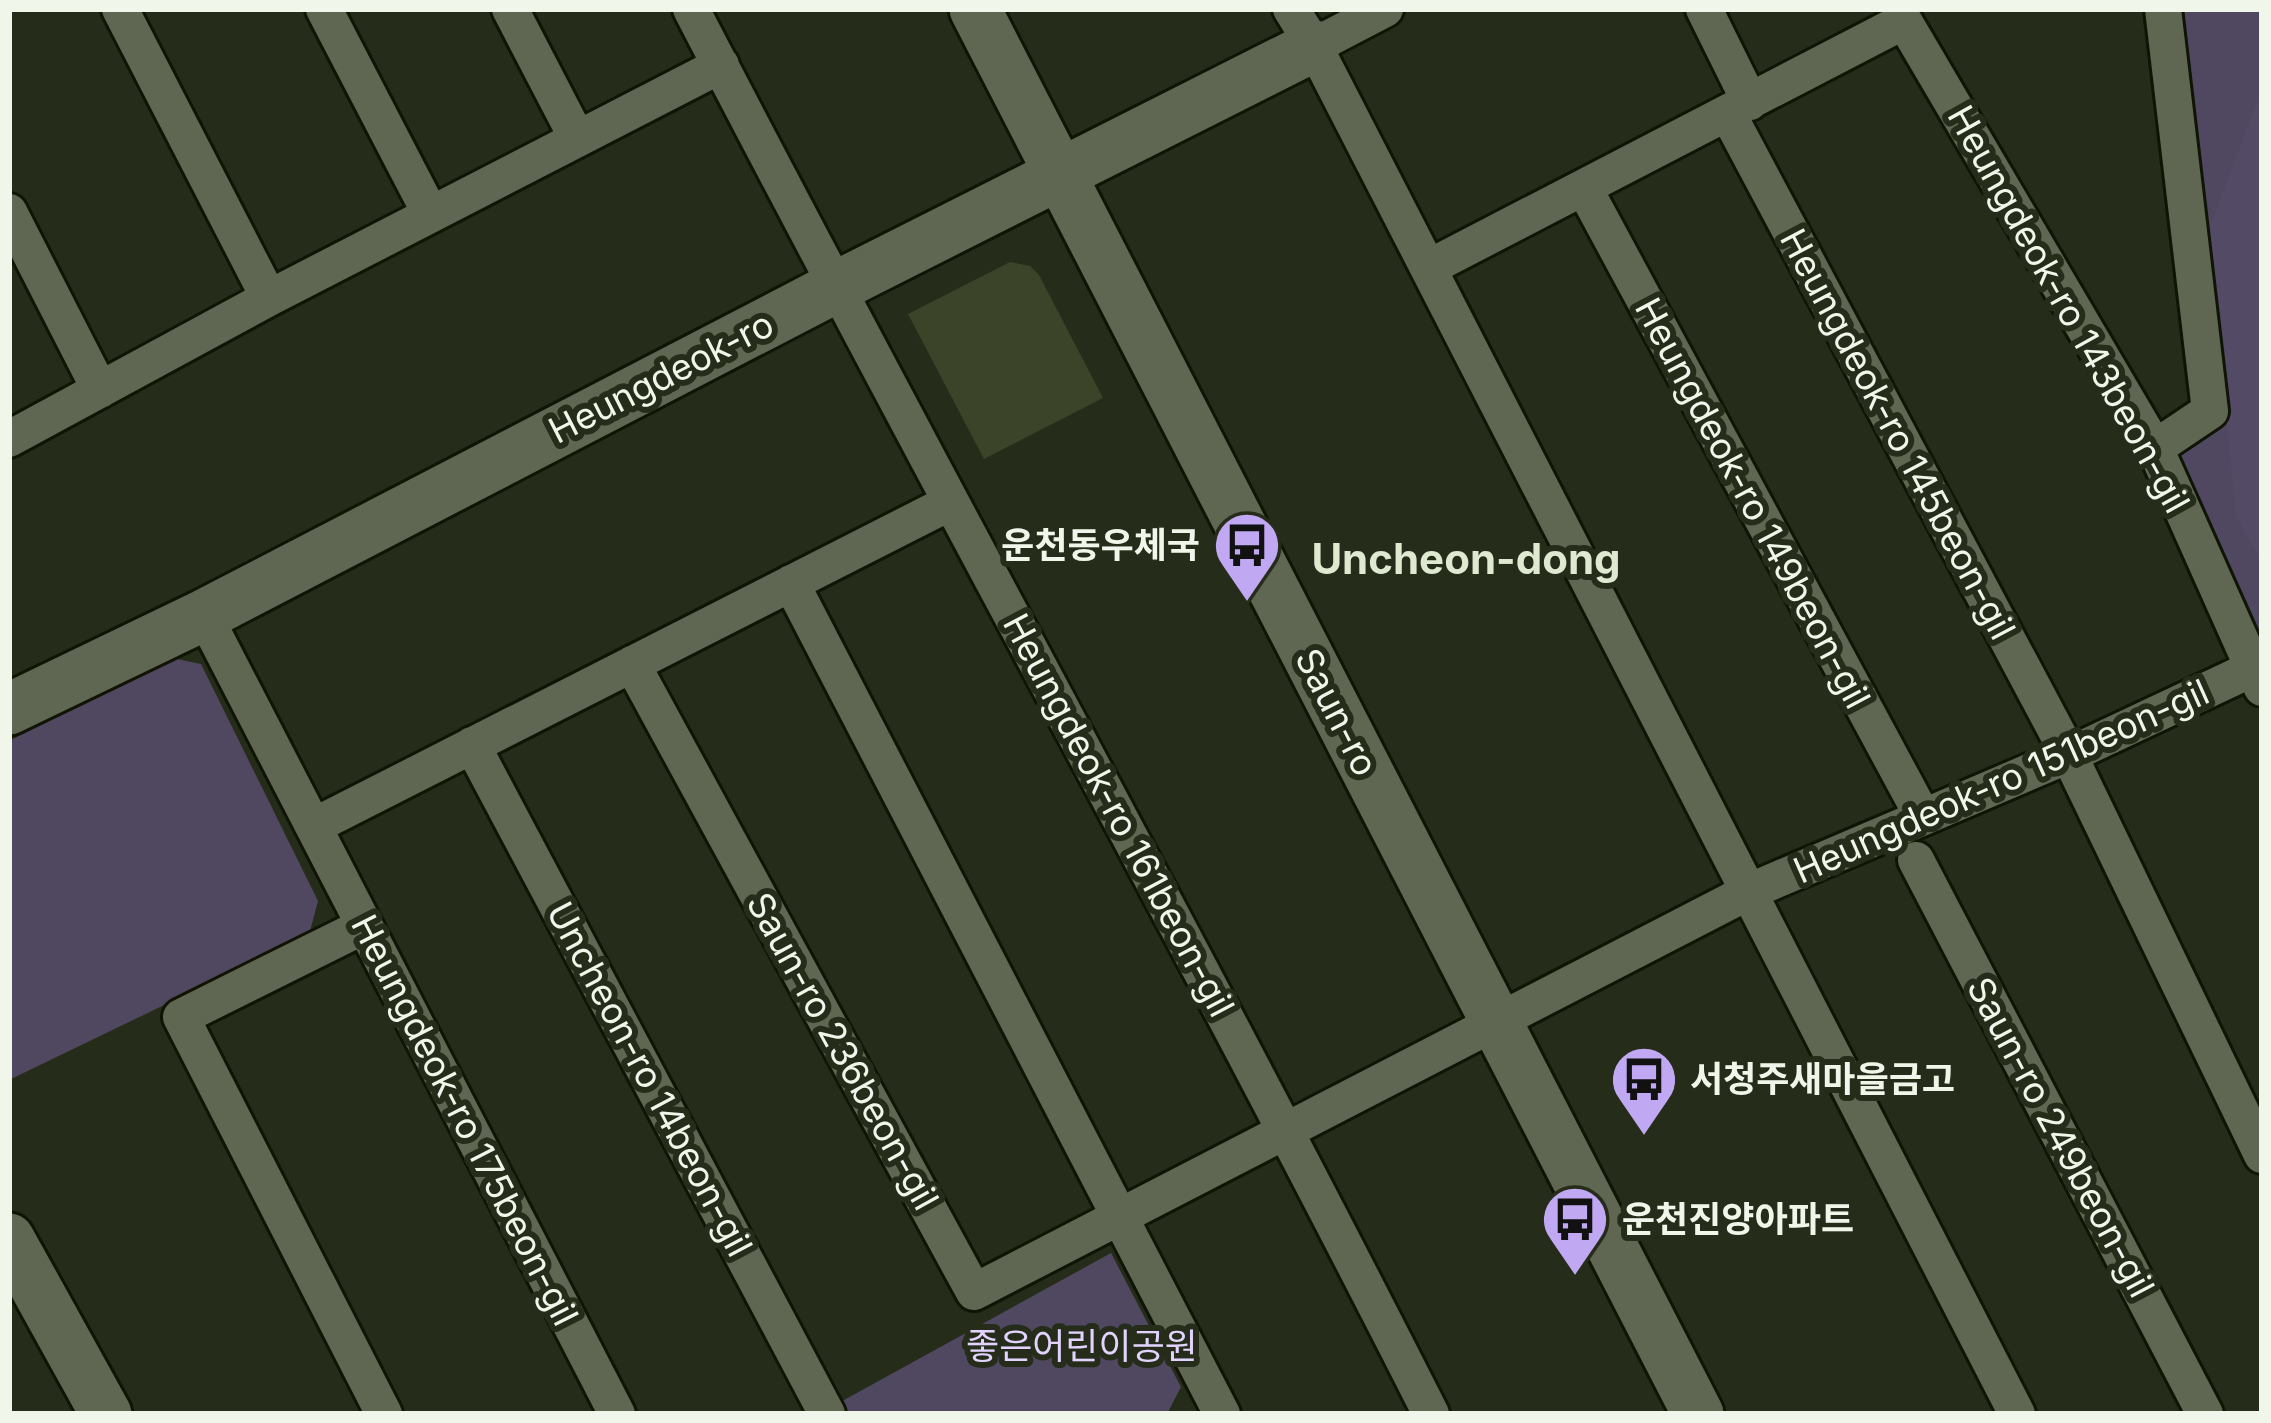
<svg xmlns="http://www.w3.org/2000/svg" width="2271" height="1423" viewBox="0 0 2271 1423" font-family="Inter,'Noto Sans KR',sans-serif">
<rect width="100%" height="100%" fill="#252c19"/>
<!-- green -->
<path fill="#504860" d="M2149 9H2262V667L2166 462 2198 441Z
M172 658 201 664 318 901 309 935 9 1080V741Z
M1111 1253 1181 1387 1167 1414H840L835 1405Z"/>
<!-- forest -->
<path fill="#534a65" d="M2262 88V563L2236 516 2208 232Z"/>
<!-- building -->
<path fill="#3b4429" d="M1010 262 1030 266 1039 275 1103 398 984 459 908 314Z"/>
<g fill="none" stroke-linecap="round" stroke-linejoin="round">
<defs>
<path id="street" d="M120 9 269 298
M324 9 430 213
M510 9 577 138
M691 9C934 479 1192 942 1431 1414
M1291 9 1314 46 2017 1414
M1704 9 1750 102
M1904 21 2155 448 2262 688
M1314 46 1385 9
M1728 114 2069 755 2262 1155
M1584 188 1923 817
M9 212 100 390
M1428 268 1904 21
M9 439 269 298 721 65
M2155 448 2210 411 2163 9
M791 583 1222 1414
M204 615 617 1414
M632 664 974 1292 1748 892 2069 755 2254 668
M472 745 827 1414
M316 825 951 502
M1916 860 2205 1414
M364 926 181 1017 384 1414"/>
<path id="secondary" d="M975 9 1698 1414
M9 709 204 615 836 287 1314 46
M9 1239 106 1414"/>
</defs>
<!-- street casing -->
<use href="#street" stroke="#0f1404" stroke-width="42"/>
<!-- secondary casing -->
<use href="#secondary" stroke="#0f1404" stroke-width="57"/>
<!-- street -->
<use href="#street" stroke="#5f6752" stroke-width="36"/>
<!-- secondary -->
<use href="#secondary" stroke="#5f6752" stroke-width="51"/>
</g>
<!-- icons -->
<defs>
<symbol id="bus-pin" viewBox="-11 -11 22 30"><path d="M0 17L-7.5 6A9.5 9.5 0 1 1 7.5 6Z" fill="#c1a8f3" stroke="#252c19"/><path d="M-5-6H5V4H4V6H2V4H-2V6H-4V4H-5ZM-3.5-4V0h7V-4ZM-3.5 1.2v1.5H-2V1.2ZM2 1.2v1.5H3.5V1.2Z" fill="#111"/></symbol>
</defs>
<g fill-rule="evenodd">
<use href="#bus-pin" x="1209" y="507" width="76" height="104"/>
<use href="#bus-pin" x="1606" y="1041" width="76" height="104"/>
<use href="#bus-pin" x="1537" y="1181" width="76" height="104"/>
</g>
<g text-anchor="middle" stroke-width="12" stroke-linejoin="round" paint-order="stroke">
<!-- street labels -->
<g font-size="36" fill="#f1f6ea" stroke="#252c19">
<text transform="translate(2069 309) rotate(61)" y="13">Heungdeok-ro 143beon-gil</text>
<text transform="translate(661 377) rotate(-27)" y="13">Heungdeok-ro</text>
<text transform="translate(1898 434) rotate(62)" y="13">Heungdeok-ro 145beon-gil</text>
<text transform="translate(1753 503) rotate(62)" y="13">Heungdeok-ro 149beon-gil</text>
<text transform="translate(1337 712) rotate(63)" y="13">Saun-ro</text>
<text transform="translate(2001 781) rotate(-24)" y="13">Heungdeok-ro 151beon-gil</text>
<text transform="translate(1119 815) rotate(62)" y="13">Heungdeok-ro 161beon-gil</text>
<text transform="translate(843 1051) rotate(61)" y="13">Saun-ro 236beon-gil</text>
<text transform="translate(650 1079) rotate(62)" y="13">Uncheon-ro 14beon-gil</text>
<text transform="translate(465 1120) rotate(63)" y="13">Heungdeok-ro 175beon-gil</text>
<text transform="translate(2061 1137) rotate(62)" y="13">Saun-ro 249beon-gil</text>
</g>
<!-- poi labels -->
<g font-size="36" font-weight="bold" fill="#f1f6ea" stroke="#252c19" text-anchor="start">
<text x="1200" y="558" text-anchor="end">운천동우체국</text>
<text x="1690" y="1092">서청주새마을금고</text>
<text x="1622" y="1232">운천진양아파트</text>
</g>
<!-- park labels -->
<g font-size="36" fill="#e1d3fe" stroke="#252c19">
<text x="1082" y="1359">좋은어린이공원</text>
</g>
<!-- quarter labels -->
<g font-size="42" font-weight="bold" fill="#dfe8d0" stroke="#252c19">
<text x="1466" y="574">Uncheon-dong</text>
</g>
</g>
<!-- border -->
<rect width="2271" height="1423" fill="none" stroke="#f1f6ea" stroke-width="24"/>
</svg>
